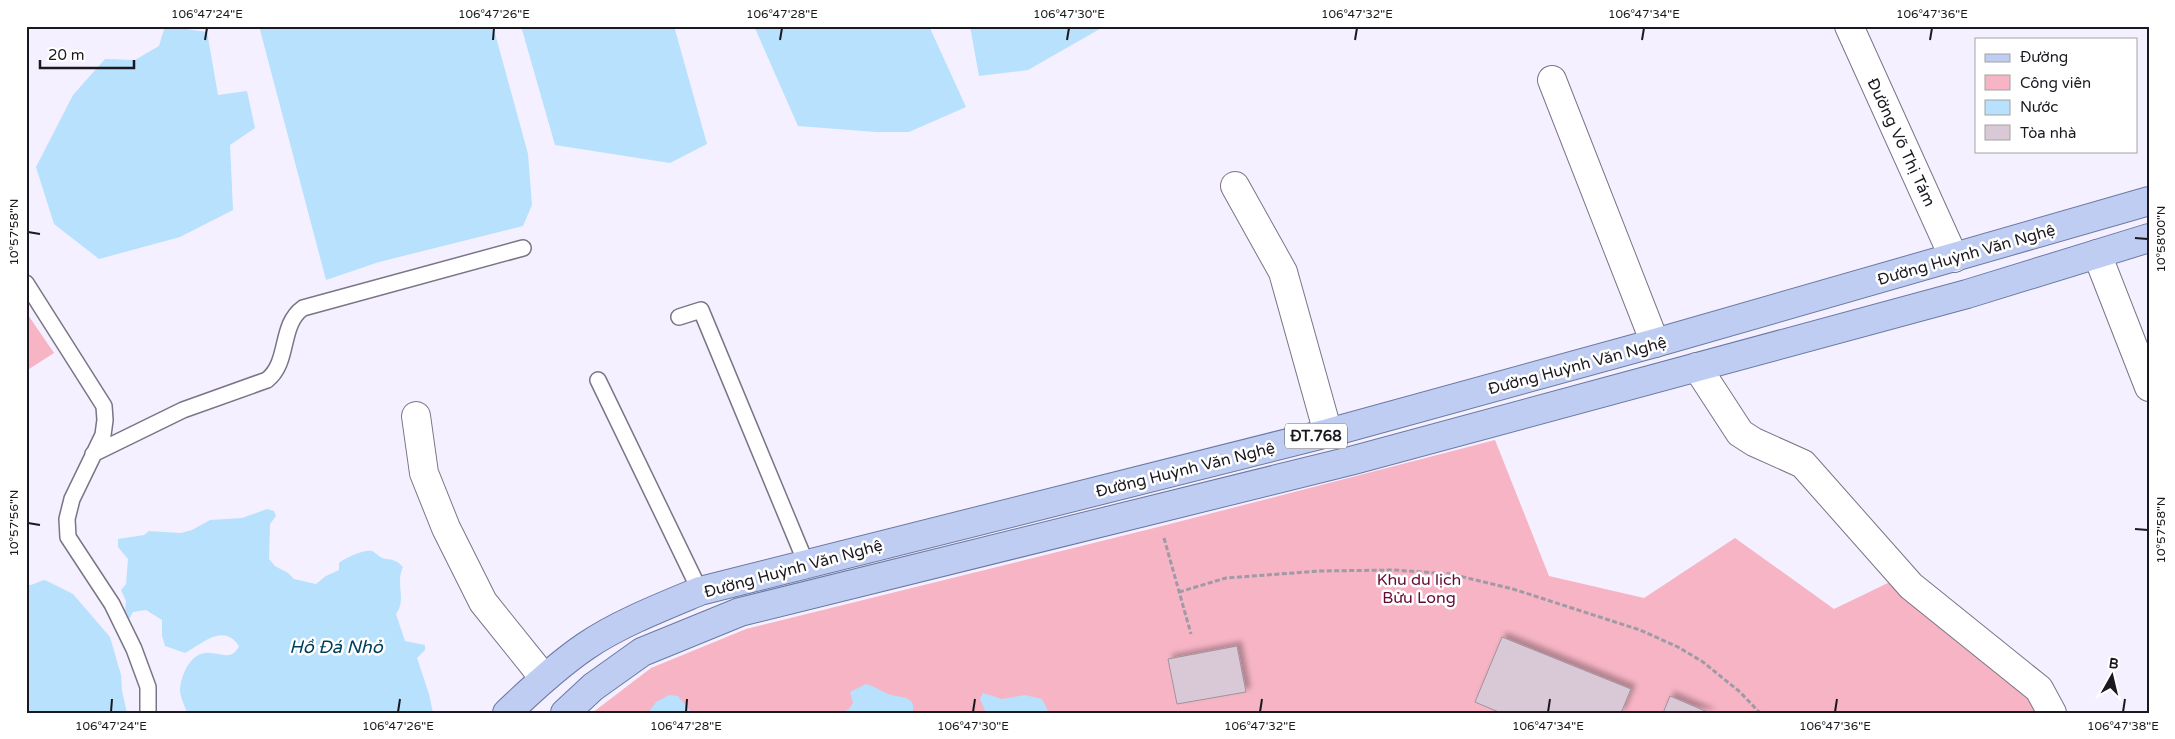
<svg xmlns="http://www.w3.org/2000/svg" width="2175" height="739" viewBox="0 0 2175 739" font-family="'Varela Round',sans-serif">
<defs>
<filter id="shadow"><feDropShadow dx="4.5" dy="-4.5" stdDeviation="2.5" flood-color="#0004"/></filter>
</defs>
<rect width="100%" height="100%" fill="#f5f0ff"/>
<!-- green -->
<path fill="#f6b4c5" d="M26 312 54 353 26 371Z
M1495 440 1549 576 1644 598 1735 538 1834 609 1892 581 2030 698 2040 713H592L651 668 746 629 1170 524Z"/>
<!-- water -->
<path fill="#b7e1fc" d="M165 26 207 32 218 95 247 91 255 128 230 145 233 210 180 237 99 259 54 224 36 167 73 95 105 59 135 60 159 46Z
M259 26H493L528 154 532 205 523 226 379 262 326 280Z
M521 26H674L707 144 670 163 555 145Z
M754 26H929L966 107 909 132H876L798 126Z
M970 26H1105L1028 70 979 76Z
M267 509 274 511 276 516 270 524 269 559 275 566 288 573 294 579 316 584 326 576 339 570V563C345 558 364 549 372 551 376 553 378 556 382 558 391 560 396 559 403 567 395 583 407 600 396 614L405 641 425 645V650L417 658 429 694 433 713H187C185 706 180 697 180 690 181 676 189 655 205 653 219 651 231 663 239 646 223 623 204 643 185 653L165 646 162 636V620L146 610 133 612 129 619 125 610 126 601 121 590 126 584 128 559 118 547V539L144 535 149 531 181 533 192 530 210 520 242 518Z
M45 580 73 594 110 637 121 675 122 691 127 713H26V585C33 586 38 581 45 580Z
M866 684C876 686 882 693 892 695 898 697 906 696 911 701 914 704 913 708 913 712L840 713 849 709 853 703 850 692Z
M983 693 1002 699 1025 695 1042 699 1049 713H986L980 699Z
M669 695 678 696 692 713H648L656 702Z"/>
<!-- building -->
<path fill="#d9c9d7" stroke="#a0929e" filter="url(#shadow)" d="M1502 637 1631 689 1621 713H1501L1475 702Z
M1237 646 1246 692 1177 704 1168 659Z
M1670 696 1710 713H1663Z"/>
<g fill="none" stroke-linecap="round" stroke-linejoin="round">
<defs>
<path id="service" d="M26 283 104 406 105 420 103 435 72 499 67 519 68 537 112 604 134 649 148 687V713
M679 317 701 310 806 563
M598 380 700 591
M93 454 183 410 267 380C290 362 279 325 303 308L523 248"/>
<path id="minor" d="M1849 26 1954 258
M1552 80 1655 343
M1235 186 1283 272 1328 433
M2097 254 2149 387
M1697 367 1740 433 1754 442 1803 464 1911 586 2039 689 2052 713
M416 416 424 473 446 528 483 602 544 678"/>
<path id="primary" d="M507 713C532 689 558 665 586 646 618 624 664 606 700 591L1328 433 1655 343 2149 201
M565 713 593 687 642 652 740 612 1354 460 1967 294 2149 238"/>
</defs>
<!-- service casing -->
<use href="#service" stroke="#7a7585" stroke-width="18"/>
<!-- minor casing -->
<use href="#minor" stroke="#7a7585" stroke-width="30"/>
<!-- primary casing -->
<use href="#primary" stroke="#6a79a3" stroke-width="30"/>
<!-- path -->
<path stroke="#9e9aa6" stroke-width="3" stroke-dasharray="5 2.5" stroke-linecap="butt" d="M1164 538 1191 634
M1179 592 1226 578 1320 571 1394 570 1451 574 1513 589 1640 630 1678 647 1703 662 1740 692 1760 713"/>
<!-- service -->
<use href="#service" stroke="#fff" stroke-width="15"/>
<!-- minor -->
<use href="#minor" stroke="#fff" stroke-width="28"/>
<!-- primary -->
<use href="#primary" stroke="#bfcdf2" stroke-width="28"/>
</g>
<!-- ticks -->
<path fill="none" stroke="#1b191f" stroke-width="2" d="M205 40 207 28M493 40 494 28M780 40 782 28M1067 40 1069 28M1355 40 1357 28M1642 40 1644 28M1930 40 1932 28M28 232 40 234M2135 238 2148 239M28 523 40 525M2135 529 2148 530M111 712 112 699M398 712 400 699M686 712 687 699M973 712 975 699M1260 712 1262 699M1548 712 1550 699M1835 712 1837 699M2123 712 2125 699"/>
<g text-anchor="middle" stroke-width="5" stroke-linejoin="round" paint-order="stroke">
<!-- shield labels -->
<rect fill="#fff" stroke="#5f5e62" stroke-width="1" x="1285" y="423.5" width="62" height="25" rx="4"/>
<g font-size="15" font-weight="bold" fill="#1b191f">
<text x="1316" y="441">ĐT.768</text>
</g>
<!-- street labels -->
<g font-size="16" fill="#1b191f" stroke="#fff">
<text transform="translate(1902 142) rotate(65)" y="6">Đường Võ Thị Tám</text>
<text transform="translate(1966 254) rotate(-16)" y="6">Đường Huỳnh Văn Nghệ</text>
<text transform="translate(1577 365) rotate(-15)" y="6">Đường Huỳnh Văn Nghệ</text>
<text transform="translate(1185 469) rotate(-14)" y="6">Đường Huỳnh Văn Nghệ</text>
<text transform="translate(793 568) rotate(-15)" y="6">Đường Huỳnh Văn Nghệ</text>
</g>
<!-- park labels -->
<g font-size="16" fill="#650831" stroke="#fff">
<text x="1419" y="585">Khu du lịch<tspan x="1419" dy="18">Bửu Long</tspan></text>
</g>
<!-- water labels -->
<g font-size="18" font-style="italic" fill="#01405d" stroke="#fff">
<text x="336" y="653">Hồ Đá Nhỏ</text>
</g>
</g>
<!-- border -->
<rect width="2175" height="739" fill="none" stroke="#ffffff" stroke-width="55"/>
<!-- legend -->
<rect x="1975" y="38" width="162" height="115" fill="#ffffff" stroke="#a4a3a5"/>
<rect x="1985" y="54" width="25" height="8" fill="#bfcdf2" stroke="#a4a3a5"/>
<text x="2020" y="62" font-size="15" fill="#1b191f">Đường</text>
<rect x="1985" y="75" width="25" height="15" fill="#f6b4c5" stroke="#a4a3a5"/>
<text x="2020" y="88" font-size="15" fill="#1b191f">Công viên</text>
<rect x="1985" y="100" width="25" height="15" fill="#b7e1fc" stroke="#a4a3a5"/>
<text x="2020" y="112" font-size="15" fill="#1b191f">Nước</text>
<rect x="1985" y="125" width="25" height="15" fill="#d9c9d7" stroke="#a4a3a5"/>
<text x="2020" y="138" font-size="15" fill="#1b191f">Tòa nhà</text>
<!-- north arrow -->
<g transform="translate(2112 676) rotate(8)" stroke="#ffffff" stroke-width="4" paint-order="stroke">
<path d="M0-4L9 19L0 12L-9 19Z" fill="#1b191f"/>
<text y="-8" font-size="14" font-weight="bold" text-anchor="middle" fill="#1b191f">B</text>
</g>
<!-- scale -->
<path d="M40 60v8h94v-8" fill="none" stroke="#1b191f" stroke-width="2.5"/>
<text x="48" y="60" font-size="15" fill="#1b191f" stroke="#ffffff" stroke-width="4" paint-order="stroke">20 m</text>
<rect x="28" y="28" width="2120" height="684" fill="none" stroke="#1b191f" stroke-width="2"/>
<g font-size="12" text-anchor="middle" fill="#1b191f">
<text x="207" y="18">106°47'24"E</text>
<text x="494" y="18">106°47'26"E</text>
<text x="782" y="18">106°47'28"E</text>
<text x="1069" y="18">106°47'30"E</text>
<text x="1357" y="18">106°47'32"E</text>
<text x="1644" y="18">106°47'34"E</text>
<text x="1932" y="18">106°47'36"E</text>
<text transform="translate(14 232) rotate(-90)" y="4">10°57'58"N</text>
<text transform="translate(2161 239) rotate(-90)" y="4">10°58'00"N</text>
<text transform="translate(14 523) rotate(-90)" y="4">10°57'56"N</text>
<text transform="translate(2161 530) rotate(-90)" y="4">10°57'58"N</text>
<text x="111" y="730">106°47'24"E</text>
<text x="398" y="730">106°47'26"E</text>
<text x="686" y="730">106°47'28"E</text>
<text x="973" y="730">106°47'30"E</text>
<text x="1260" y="730">106°47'32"E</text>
<text x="1548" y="730">106°47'34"E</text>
<text x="1835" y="730">106°47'36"E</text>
<text x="2123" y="730">106°47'38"E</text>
</g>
</svg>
